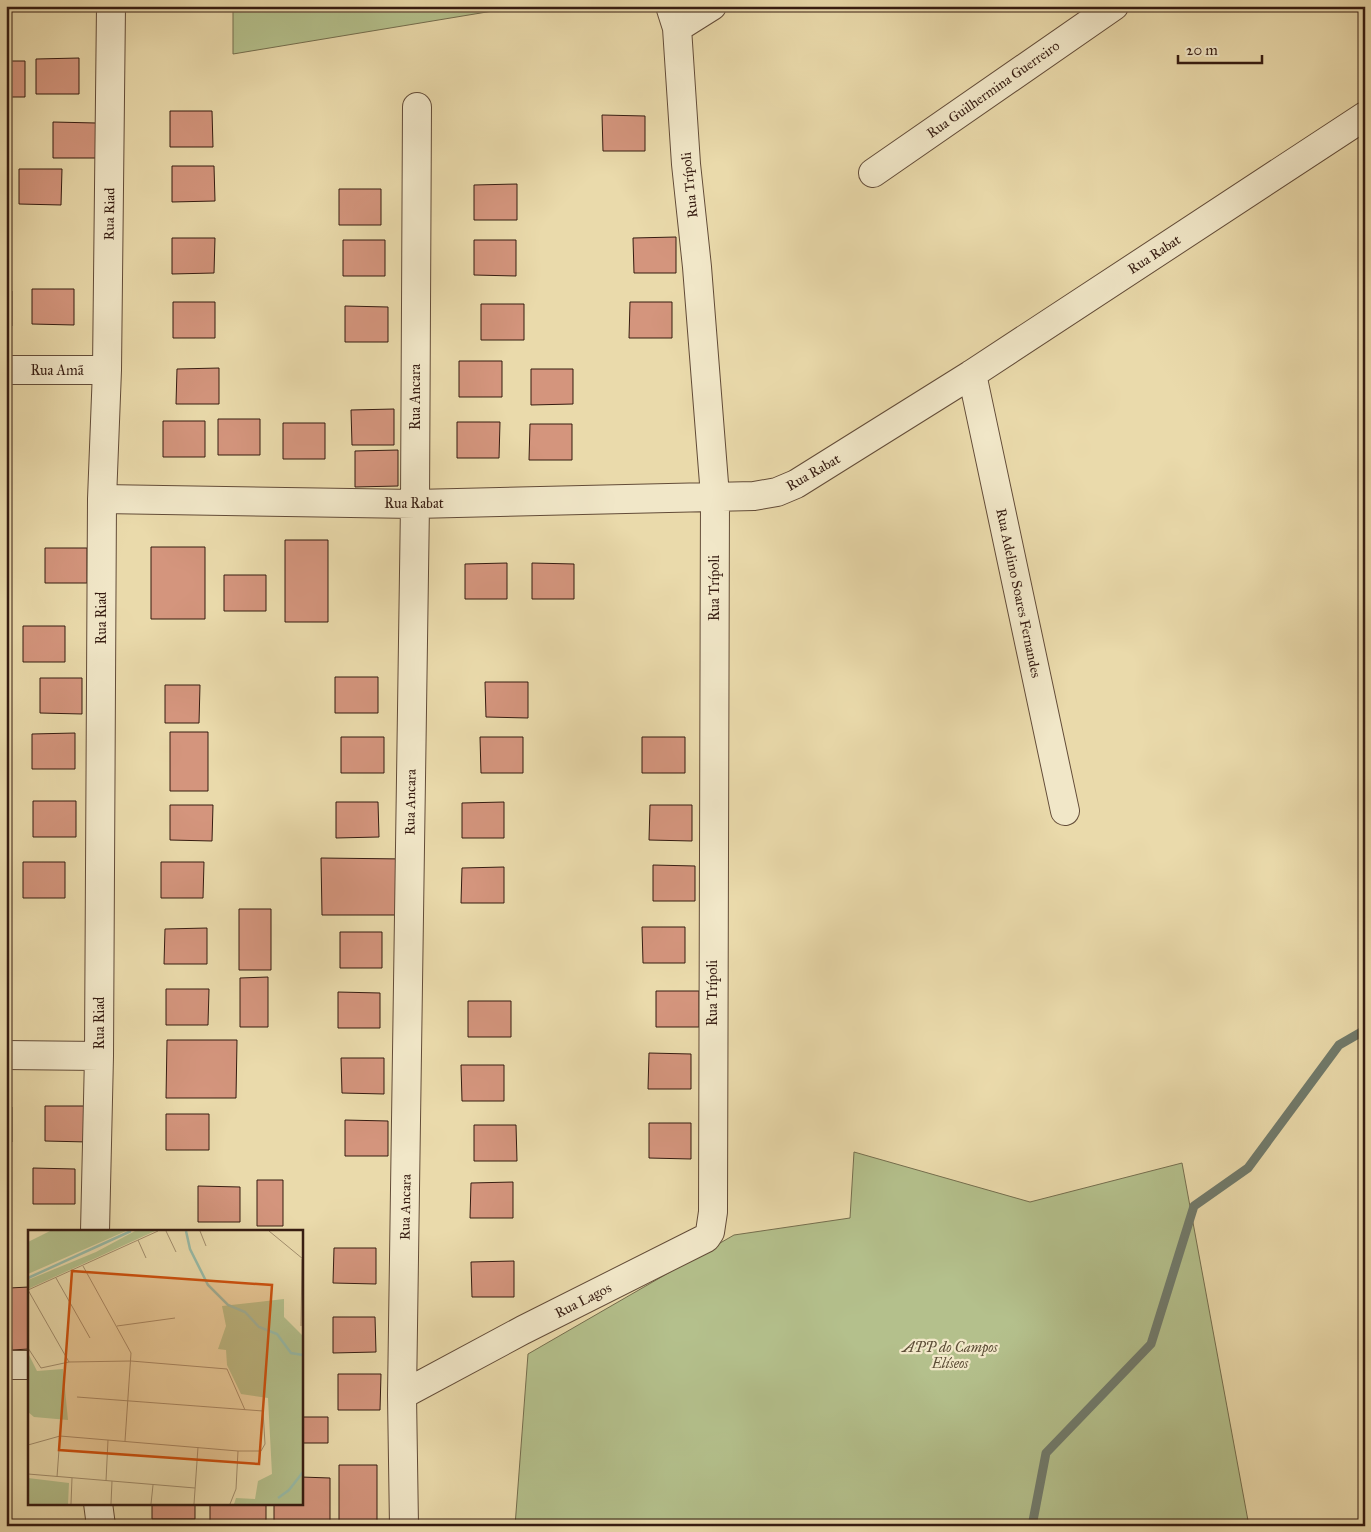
<svg xmlns="http://www.w3.org/2000/svg" width="1371" height="1532" viewBox="0 0 1371 1532" font-family="'IM FELL Great Primer',serif">
<rect width="100%" height="100%" fill="#eadaab"/>
<filter id="stains"><feTurbulence type="fractalNoise" baseFrequency=".004" numOctaves="4"/><feColorMatrix values="0 0 0 0 .2 0 0 0 0 .09 0 0 0 0 .02 0 0 0 .5 -.17"/></filter>
<radialGradient id="worn" r=".72"><stop offset=".6" stop-color="#630" stop-opacity="0"/><stop offset="1" stop-color="#630" stop-opacity=".3"/></radialGradient>
<!-- green -->
<path fill="#b4c08c" stroke="#756e4e" d="M233 6H523L233 54Z
M854 1152 1030 1202 1182 1163 1249 1526H515L528 1354 734 1235 850 1218Z"/>
<g fill="none" stroke-linecap="round" stroke-linejoin="round">
<!-- stream -->
<path stroke="#717b6c" stroke-width="9" d="M1032 1526 1046 1453 1151 1344 1194 1206 1248 1168 1339 1045 1365 1030"/>
</g>
<!-- building -->
<path fill="#d4957d" stroke="#361c11" d="M79 58V94H36V59Z
M6 61H25V97H6Z
M170 111H212L213 147H170Z
M602 115 645 116V151H603Z
M53 122 96 123V158H53Z
M172 166H214L215 201 172 202Z
M19 169H62L61 205 19 204Z
M517 184V220H474V185Z
M339 189H381V225H339Z
M676 237V273H634L633 238Z
M172 238H215L214 273 172 274Z
M343 240H385V276H343Z
M474 240H516V276L474 275Z
M32 289H74V325L32 324Z
M6 291H12V326H6Z
M173 302H215V338H173Z
M630 302H672V338H629Z
M481 304H524V340H481Z
M345 306 388 307V342H345Z
M459 361H502V397H459Z
M219 368V404H176L177 369Z
M531 369H573V404L531 405Z
M394 409V445H352L351 410Z
M218 419H260V455H218Z
M163 421H205V457H163Z
M457 422H500L499 458H457Z
M283 423H325V459H283Z
M530 424H572V460H529Z
M398 450V486L355 487V451Z
M285 540H328V622H285Z
M151 547H205V619H151Z
M45 548H87V583H45Z
M507 563V599H465V564Z
M532 563 574 564V599H532Z
M224 575H266V611H224Z
M23 626H65V662H23Z
M335 677H378V713H335Z
M40 678H82V714L40 713Z
M485 682H528V718L486 717Z
M165 685H200L199 723H165Z
M170 732H208V791H170Z
M75 733V769H32V734Z
M341 737H384V773H341Z
M480 737H523V773H481Z
M642 737H685V773H642Z
M33 801H76V837H33Z
M336 802H378L379 837 336 838Z
M504 802V838H462V803Z
M170 805H213L212 841 170 840Z
M650 805H692V841L649 840Z
M321 858 405 859V915H322Z
M23 862H65V898H23Z
M161 862H204L203 898H161Z
M653 865 695 866V901H653Z
M504 867V903H461L462 868Z
M239 909H271V970H239Z
M642 927H685V963H643Z
M207 928V964H164L165 929Z
M340 932H382V968H340Z
M268 977V1027H240V978Z
M166 989H209L208 1025H166Z
M656 991H699V1027H656Z
M338 992 380 993V1028H338Z
M468 1001H511V1037H468Z
M167 1040H237L236 1098H166Z
M649 1053 691 1054V1089H648Z
M341 1058H384V1094L342 1093Z
M461 1065H504V1101H462Z
M45 1106H88V1142L45 1141Z
M6 1107H12V1142H6Z
M166 1114H209V1150H166Z
M345 1120 388 1121V1156H345Z
M649 1123H691V1159L649 1158Z
M474 1125H516L517 1161H474Z
M33 1168 75 1169V1204H33Z
M257 1180H283V1226H257Z
M513 1182V1218H470L471 1183Z
M198 1186 240 1187V1222H198Z
M334 1248H376V1284L333 1283Z
M514 1261V1297H472L471 1262Z
M29 1287V1349L12 1350 9 1288Z
M333 1317H375L376 1352 333 1353Z
M338 1374H381L380 1410H338Z
M301 1417H328V1443H301Z
M339 1465H377V1524L339 1525Z
M301 1477 330 1478V1526H274V1503H301Z
M152 1503H195V1519H152Z
M210 1503H266V1526H210Z"/>
<g fill="none" stroke-linecap="round" stroke-linejoin="round">
<defs>
<path id="minor" d="M677 28 712 6
M873 173 1114 6
M6 370H107
M972 374 1065 811
M102 499 415 504 754 496 777 492 796 484 972 374 1365 116
M6 1055 99 1056
M95 1231 99 1056 102 499 107 370 111 6
M6 1365H29
M402 1395 523 1330 706 1238 710 1232 713 1212 715 496 697 267 686 164 677 28 670 6
M98 1503 101 1526
M404 1526 402 1395 415 504 417 107"/>
</defs>
<!-- minor casing -->
<use href="#minor" stroke="#634c38" stroke-width="30"/>
<!-- minor -->
<use href="#minor" stroke="#f1e7c8" stroke-width="28"/>
</g>
<g text-anchor="middle" stroke-width="4.5" stroke-linejoin="round" paint-order="stroke">
<!-- street labels -->
<g font-size="14" fill="#361c11" stroke="#f1e7c8">
<text transform="translate(993 89) rotate(-35)" y="5">Rua Guilhermina Guerreiro</text>
<text transform="translate(689 185) rotate(-96)" y="5">Rua Trípoli</text>
<text transform="translate(109 214) rotate(-89)" y="5">Rua Riad</text>
<text transform="translate(1154 254) rotate(-33)" y="5">Rua Rabat</text>
<text x="57" y="375">Rua Amã</text>
<text transform="translate(415 397) rotate(-90)" y="5">Rua Ancara</text>
<text transform="translate(813 472) rotate(-30)" y="5">Rua Rabat</text>
<text x="414" y="508">Rua Rabat</text>
<text transform="translate(714 588) rotate(-90)" y="5">Rua Trípoli</text>
<text transform="translate(1019 593) rotate(78)" y="5">Rua Adelino Soares Fernandes</text>
<text transform="translate(101 618) rotate(-90)" y="5">Rua Riad</text>
<text transform="translate(410 802) rotate(-89)" y="5">Rua Ancara</text>
<text transform="translate(712 993) rotate(-90)" y="5">Rua Trípoli</text>
<text transform="translate(99 1023) rotate(-90)" y="5">Rua Riad</text>
<text transform="translate(405 1207) rotate(-89)" y="5">Rua Ancara</text>
<text transform="translate(583 1300) rotate(-27)" y="5">Rua Lagos</text>
</g>
<!-- park labels -->
<g font-size="14" font-style="italic" fill="#5c4d36" stroke="#f1e7c8">
<text x="950" y="1352">APP do Campos<tspan x="950" dy="16">Elíseos</tspan></text>
</g>
</g>
<!-- overview -->
<g transform="translate(28 1230)">
<rect width="275" height="275" fill="#eadaab"/>
<path d="M22 1H98L0 44V12ZM107 1H127L0 59V50L68 22ZM256 69V87L275 106V274H206L208 268 227 269 230 251 244 244 240 168 213 164 199 135 198 120 190 119 198 96 194 76ZM0 123 9 141 35 139 40 190 6 187 0 182ZM0 248 41 253 40 274H0Z" fill="#b4c08c"/>
<path fill="none" stroke="#98bba8" stroke-width="2.5" d="M158 1 162 19 180 55 200 75 217 82 231 97 249 104 263 123 275 125M0 48 103 1M250 268 261 260 275 242"/>
<path fill="none" stroke="#a28e6d" stroke-width="1" d="M138 1 148 22M172 1 178 16M241 1 275 29M110 10 118 28M55 36 103 123 97 211M28 48 62 108M0 60 130 1M0 60 41 132M89 96 147 88M273 96 274 29M0 118 13 138 41 132 103 131 199 139 217 180M0 215 32 206 210 221H233L237 214 235 181 49 167M0 244 167 258M29 247 32 206M78 251 80 210M43 274 44 248M83 274 84 251M123 274 125 255M166 274 170 217M202 274 208 259 210 221"/>
<path fill="#cd500d" fill-opacity="0.15" stroke="#cd500d" stroke-width="2.5" d="M44 41 244 55 231 234 31 220Z"/>
<rect width="275" height="275" fill="none" stroke="#361c11" stroke-width="2.5"/>
</g>
<!-- margin -->
<rect width="1371" height="1532" fill="none" stroke="#eadaab" stroke-width="25"/>
<rect x="8" y="8" width="1356" height="1517" fill="none" stroke="#361c11" stroke-width="2.5"/>
<rect x="12" y="12" width="1346" height="1507" fill="none" stroke="#361c11"/>
<!-- scale -->
<path d="M1178 55v8h84v-8" fill="none" stroke="#361c11" stroke-width="2.5"/>
<text x="1186" y="55" font-size="15" fill="#361c11" stroke="#f1e7c8" stroke-width="4" paint-order="stroke">20 m</text>
<rect width="100%" height="100%" filter="url(#stains)"/>
<rect width="100%" height="100%" fill="url(#worn)"/>
</svg>
